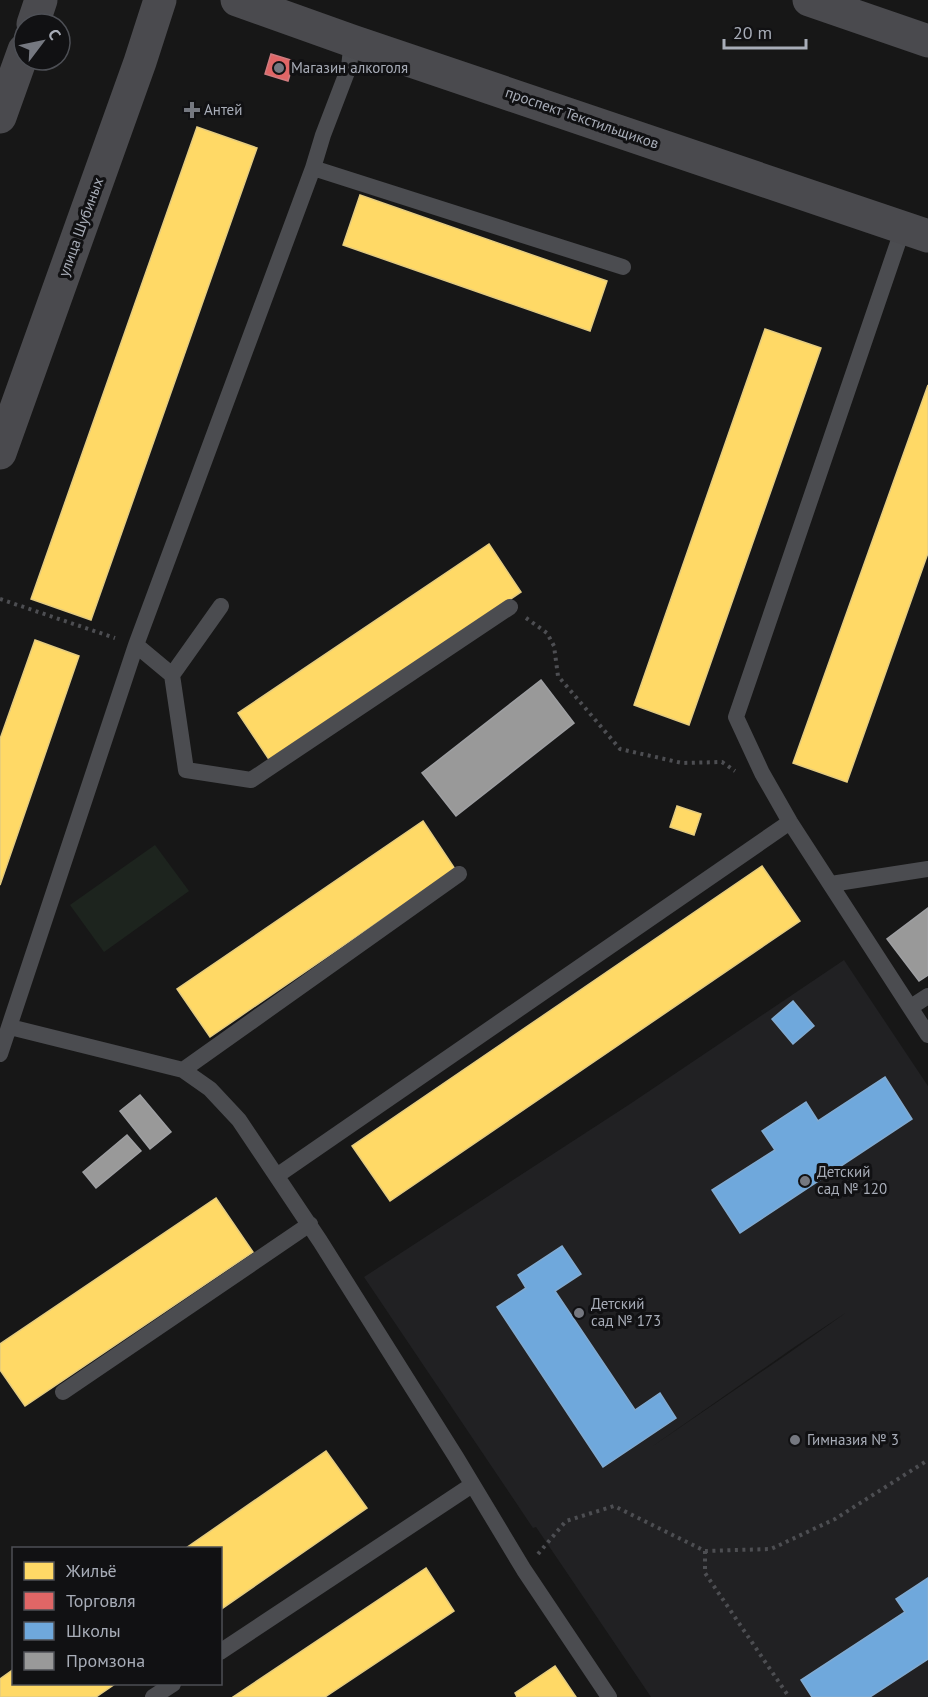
<svg xmlns="http://www.w3.org/2000/svg" width="928" height="1697" viewBox="0 0 928 1697" font-family="'PT Sans',sans-serif">
<rect width="100%" height="100%" fill="#171717"/>
<!-- built -->
<path fill="#212123" fill-rule="evenodd" d="M844 960 928 1086V1697H651L536 1527 533 1528 364 1277 630 1104ZM847 1312 789 1353 650 1448 793 1348Z"/>
<!-- park -->
<path fill="#1d241e" d="M155 845 189 891 104 952 70 905Z"/>
<!-- homes -->
<path fill="#ffd966" stroke="#e5cc7f" stroke-width="1.5" d="M197 127 257 148 91 620 31 599Z
M360 195 607 281 590 331 343 245Z
M765 329 821 348 689 725 634 705Z
M928 385V553L847 782 793 763Z
M489 544 521 592 270 761 238 713Z
M35 640 79 656 0 885V739Z
M677 806 701 814 694 835 670 827Z
M423 821 455 869 210 1037 177 989Z
M762 866 800 921 390 1201 352 1146Z
M216 1198 253 1252 25 1406 0 1370V1344Z
M326 1451 367 1508 220 1610V1548H186Z
M426 1568 454 1611 325 1697H233Z
M555 1666 576 1697H517L515 1693Z
M14 1669V1684H115L96 1697H0V1679Z"/>
<!-- shops -->
<path fill="#e06666" stroke="#cf7b7f" stroke-width="1.5" d="M271 54 294 61 288 81 265 74Z"/>
<!-- schools -->
<path fill="#6fa8dc" stroke="#80aad1" stroke-width="1.5" d="M793 1001 814 1026 793 1044 772 1019Z
M885 1077 912 1119 740 1233 712 1190 775 1150 762 1131 806 1102 818 1121Z
M562 1246 581 1274 555 1291 635 1410 660 1393 676 1418 603 1467 497 1307 526 1288 518 1275Z
M928 1578V1659L870 1697H812L801 1680 905 1612 896 1599Z"/>
<!-- industry -->
<path fill="#999" stroke="#9e9fa2" stroke-width="1.5" d="M541 680 574 723 456 816 422 773Z
M928 908V975L919 981 887 939Z
M140 1095 171 1132 150 1149 120 1111Z
M127 1135 141 1151 96 1188 83 1172Z"/>
<g fill="none" stroke-linecap="round" stroke-linejoin="round">
<!-- path -->
<path stroke="#4d4e52" stroke-width="4" stroke-dasharray="3 4.5" stroke-linecap="butt" d="M0 599 115 638
M526 618 547 633 554 646 558 676 620 749 682 763 722 762 735 771
M705 1551V1573L789 1697
M538 1554 566 1521 614 1506 705 1551 771 1549 835 1519 928 1460"/>
<!-- service -->
<path stroke="#4b4c50" stroke-width="16" d="M313 168 623 267
M903 228 736 717 762 773 790 822 928 1035
M136 645 172 675 186 770 251 780 510 607
M172 675 221 606
M831 884 928 869
M911 1007 928 996
M10 1027 183 1070 210 1089 239 1120 320 1241 456 1457 524 1570 609 1697
M0 1054 136 645 313 168 323 135 349 67 352 41
M183 1070 459 874
M278 1175 790 822
M63 1392 310 1224
M220 1652 472 1485
M153 1697 173 1684"/>
<!-- secondary -->
<path stroke="#4a4a4e" stroke-width="33" d="M237 0 352 41 928 236
M809 0 928 41
M33 24 41 0
M0 117 24 50
M0 453 140 62 160 0"/>
</g>
<!-- markers -->
<g fill="#757880" stroke="#111113" stroke-width="2">
<circle cx="279" cy="68" r="6"/>
<path d="M189 101h6v6h6v6h-6v6h-6v-6h-6v-6h6z"/>
<circle cx="805" cy="1181" r="6"/>
<circle cx="579" cy="1313" r="6"/>
<circle cx="795" cy="1440" r="6"/>
</g>
<g text-anchor="middle" stroke-width="6" stroke-linejoin="round" paint-order="stroke">
<!-- poi labels -->
<g font-size="15" fill="#a8adb8" stroke="#111113" text-anchor="start">
<text x="291" y="73">Магазин алкоголя</text>
<text x="204" y="115">Антей</text>
<text x="817" y="1177">Детский<tspan x="817" dy="17">сад № 120</tspan></text>
<text x="591" y="1309">Детский<tspan x="591" dy="17">сад № 173</tspan></text>
<text x="807" y="1445">Гимназия № 3</text>
</g>
<!-- street labels -->
<g font-size="15" fill="#a8adb8" stroke="#111113">
<text transform="translate(582 118) rotate(19)" y="5">проспект Текстильщиков</text>
<text transform="translate(81 227) rotate(-70)" y="5">улица Шубиных</text>
</g>
</g>
<!-- legend -->
<rect x="12" y="1547" width="210" height="138" fill="#111113" stroke="#4d4f55" stroke-width="1.5"/>
<rect x="24" y="1562" width="30" height="18" fill="#ffd966" stroke="#4d4f55" stroke-width="1.5"/>
<text x="66" y="1577" font-size="18" fill="#a8adb8">Жильё</text>
<rect x="24" y="1592" width="30" height="18" fill="#e06666" stroke="#4d4f55" stroke-width="1.5"/>
<text x="66" y="1607" font-size="18" fill="#a8adb8">Торговля</text>
<rect x="24" y="1622" width="30" height="18" fill="#6fa8dc" stroke="#4d4f55" stroke-width="1.5"/>
<text x="66" y="1637" font-size="18" fill="#a8adb8">Школы</text>
<rect x="24" y="1652" width="30" height="18" fill="#999999" stroke="#4d4f55" stroke-width="1.5"/>
<text x="66" y="1667" font-size="18" fill="#a8adb8">Промзона</text>
<!-- north arrow -->
<g transform="translate(42 42) rotate(58)"><circle r="28" fill="#111113" stroke="#4d4f55" stroke-width="1.5"/>
<path d="M0-4.5L10 22L0 15L-10 22Z" fill="#757880"/>
<text y="-9" font-size="16" font-weight="bold" text-anchor="middle" fill="#a8adb8">С</text>
</g>
<!-- scale -->
<path d="M724 39v9h82v-9" fill="none" stroke="#a8adb8" stroke-width="3"/>
<text x="733" y="39" font-size="18" fill="#a8adb8" stroke="#111113" stroke-width="4.5" paint-order="stroke">20 m</text>
</svg>
